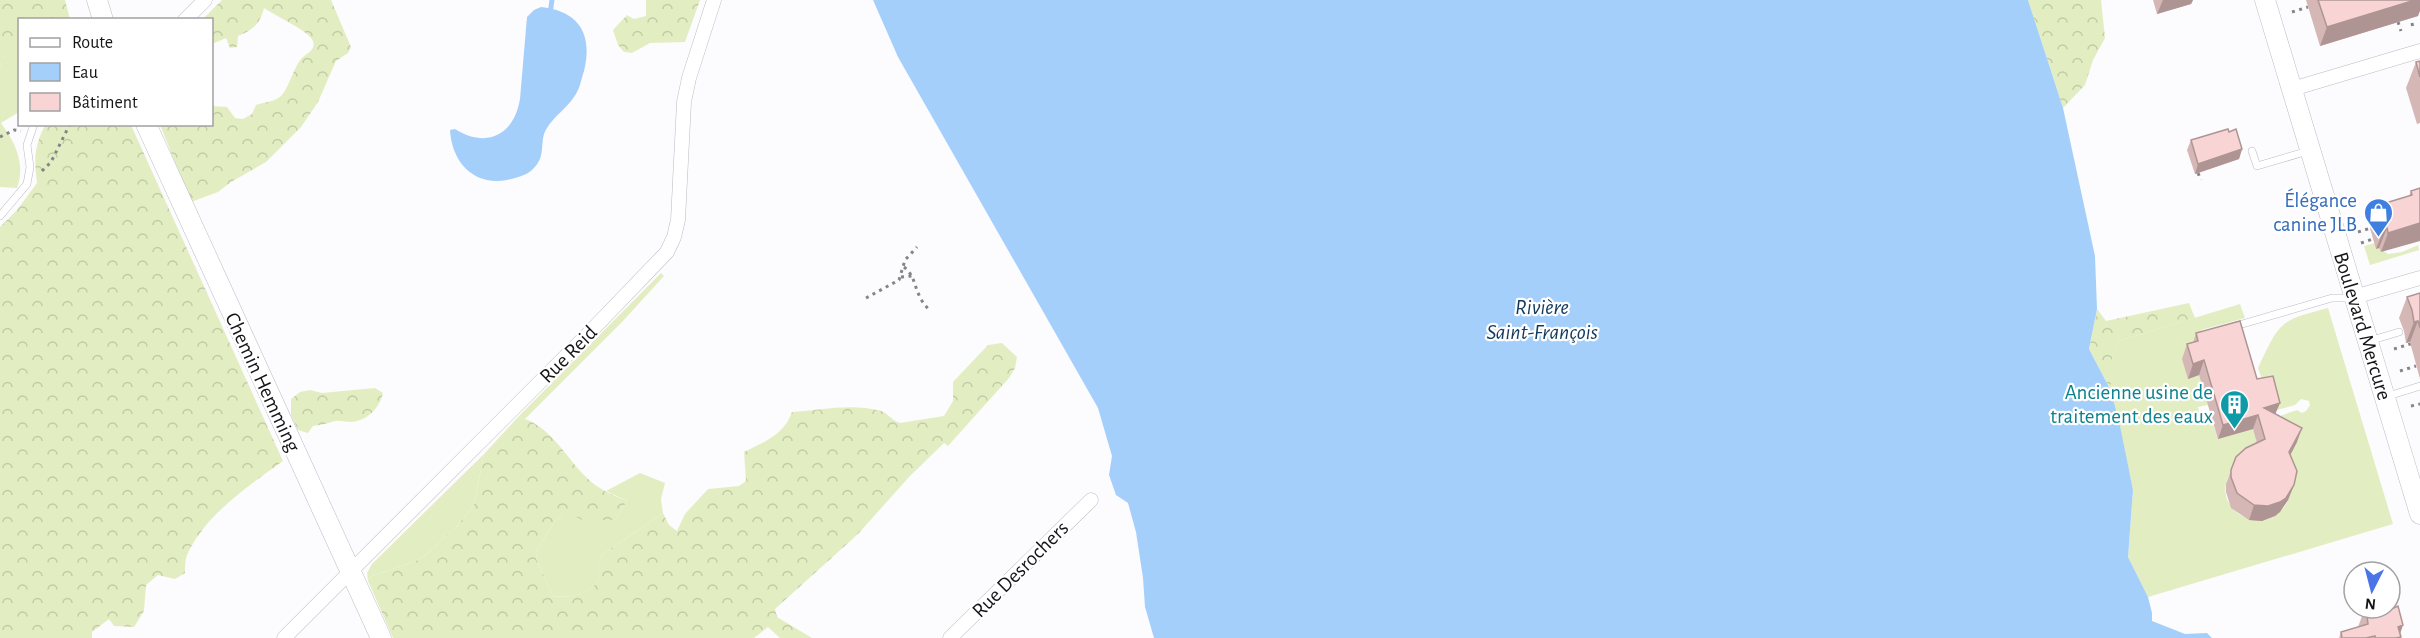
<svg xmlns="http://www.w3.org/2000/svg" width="2420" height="638" viewBox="0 0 2420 638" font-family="'Alegreya Sans',sans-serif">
<defs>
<pattern id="forest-crowns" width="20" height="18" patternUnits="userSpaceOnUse" patternTransform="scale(1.5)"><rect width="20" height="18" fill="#e2eec2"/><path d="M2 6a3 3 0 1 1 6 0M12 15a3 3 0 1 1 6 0" fill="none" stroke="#c1cba6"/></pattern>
</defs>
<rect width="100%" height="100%" fill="#fcfbfe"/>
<!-- grass -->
<path fill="#e2eec2" d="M17 52 20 54 19 112 1 123C15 142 26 164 17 188L0 187V67L6 54Z
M2375 243 2376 249 2379 248 2388 254 2402 252 2418 245 2419 250 2370 265 2364 246Z
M661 273 664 276 622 322 525 419 518 417Z
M2240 304 2245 318 2201 330 2204 344 2188 378 2199 375 2208 405 2198 407 2200 416 2210 414 2218 439 2262 426 2259 451C2250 458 2235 465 2230 474 2207 513 2276 545 2290 494L2274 418 2297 410 2302 413 2306 411 2310 405 2309 401 2301 399 2295 405 2273 411 2258 368C2280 322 2278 321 2328 308L2393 524 2148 597 2128 557 2133 490 2111 391V361L2119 341Z
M484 454 474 505 458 525 427 554 416 561 372 576 368 581 367 573 372 564Z
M640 473 665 483 661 499 663 513 603 554 598 562C598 567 600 573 599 577 595 594 568 599 553 596L536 559 538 548 556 520 563 516H574L582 520H615L627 501 606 491Z"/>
<!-- forest -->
<path fill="url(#forest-crowns)" d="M0 0H65L70 19 20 20 19 54H6L0 67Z
M222 0H331L351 47 348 53 336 61 318 102 301 127 266 162 231 182 218 192 191 202 160 125 212 124V106L227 107 235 118 243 119 252 114 256 105C264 102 276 102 282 95 290 85 293 69 301 59 306 53 316 51 313 41 309 31 274 15 264 8 260 24 253 30 238 36L237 47 230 48 226 38 212 44V20L203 19Z
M646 0H700L685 42 650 43 632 53 624 52 618 45 613 30 627 15 634 19 646 16Z
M2028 0H2101L2105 38 2093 60 2085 85 2063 108Z
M45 125H131L283 461C248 486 205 515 187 555 185 560 185 567 185 573L175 579 158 575 146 585 144 611 134 627 114 626 109 619 92 632V638H0V227L17 210 37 183C34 157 34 148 45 125Z
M2189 303 2195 318 2119 341 2111 361V391L2089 349 2097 309 2106 321Z
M1002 343 1017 357 1015 368 1009 378 948 446 944 443 909 477 858 534 775 609 777 617 812 638H780L768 627 754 638H393L368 581 372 576 416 561 427 554 458 525 474 505 484 454 518 417C549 423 566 458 587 478 598 489 613 495 627 501L615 520H582L574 516H563L556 520 538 548 536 559 553 596C567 599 595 594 599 577 600 573 598 567 598 562L603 554 663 513 669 525 677 531 685 514 708 489 739 486 746 481 744 452C764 442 784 435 792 412 822 410 851 403 881 411 888 413 892 421 900 423L944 416 953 401V382L988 345Z
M375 388 383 393C380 408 366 422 350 422 346 422 339 420 335 421 328 423 322 425 313 426L308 433 298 430 291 415V399L300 392 310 390 322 393Z"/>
<!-- water -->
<path fill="#a4cffb" d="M873 0H2028L2063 108 2095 256 2097 309 2089 349 2111 391 2120 426 2133 490 2128 557 2148 597 2152 613V621L2185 634 2207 633 2212 638H1154L1145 607 1143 578 1136 532 1128 503 1116 495 1109 475 1112 456 1098 408 898 57Z
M541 7C579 11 593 34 584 71 581 80 580 89 574 97 567 108 554 116 547 128 538 141 548 156 532 170 525 176 516 178 507 180 474 186 452 163 450 130L455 129C487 149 514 135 520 99L527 17 534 10Z"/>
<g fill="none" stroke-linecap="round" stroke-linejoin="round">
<!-- stream -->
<path stroke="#a4cffb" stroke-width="5" d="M550 14 552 0"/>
<defs>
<path id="lane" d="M2252 151 2257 166 2308 151
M0 216 27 184 30 167 27 145 34 124
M2232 327 2332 298H2352
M2369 341 2399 332
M2385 397 2420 386"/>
<path id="street" d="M185 20 205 0
M2292 89 2420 51
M2354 297 2420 278
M284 638 592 330 667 252 674 237 678 220 684 102 689 78 714 0
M950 638 1091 500"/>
<path id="secondary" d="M97 0 103 20
M2265 0 2420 514
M146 124 381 638"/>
</defs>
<!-- lane casing -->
<use href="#lane" stroke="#bebac3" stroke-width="8"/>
<!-- street casing -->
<use href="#street" stroke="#bebac3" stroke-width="15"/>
<!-- secondary casing -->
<use href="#secondary" stroke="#bebac3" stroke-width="21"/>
<!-- path -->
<path stroke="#858487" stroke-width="3" stroke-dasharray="3 4.5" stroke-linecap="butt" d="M2292 12 2308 7
M2398 22 2401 31
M2412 23 2413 28
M0 137 14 130 21 131
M42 171 51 162 70 124
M2198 173 2201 180
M2358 232 2371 228
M2361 243 2373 239
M904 267C915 276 914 286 920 297 922 302 926 306 929 310
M901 277 913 276
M866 298 899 280 905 260 917 247
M2394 349 2420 341
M2400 371 2416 366
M2411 406 2420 404"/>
<!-- lane -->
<use href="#lane" stroke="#fff" stroke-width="7"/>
<!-- street -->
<use href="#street" stroke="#fff" stroke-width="14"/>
<!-- secondary -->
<use href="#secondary" stroke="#fff" stroke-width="20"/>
</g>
<!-- wall -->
<path fill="#d5b7b6" d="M2153 0H2193L2191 4 2157 14Z
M2306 0H2420L2418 16 2320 46Z
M2420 61V123L2417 124 2406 88 2416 62Z
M2229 132 2242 149 2239 159 2195 174 2187 150 2191 140Z
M2420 188 2381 252 2379 248 2376 249 2370 228 2379 205 2409 196 2411 191Z
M2420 293V379L2410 342 2406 343 2404 331 2399 318 2407 297Z
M2196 333 2257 379 2276 414 2297 442 2290 455 2294 485 2288 500 2280 512 2275 516 2262 521 2249 520 2231 508 2226 492V484L2236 457 2257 443 2253 429 2218 439 2199 375 2188 379 2182 359 2187 344 2193 343Z
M2365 608H2390L2400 633 2401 638H2339L2341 632 2358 627Z"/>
<!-- shaded-wall -->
<path fill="#ae9594" d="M2163 0H2193L2191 4 2157 14Z
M2415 0H2420V11L2418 16 2320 46 2327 27Z
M2242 149 2239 159 2195 174 2198 164Z
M2420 223V241L2381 252 2388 233Z
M2387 228 2379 248 2376 249 2384 229Z
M2418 321 2410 342 2406 343 2414 322Z
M2204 360 2199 375 2188 379 2193 364Z
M2280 403 2274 417 2264 408Z
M2258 415 2253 429 2218 439 2223 425Z
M2302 428 2297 442 2284 467 2289 452Z
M2294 485 2288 500 2280 512 2275 516 2262 521 2249 520 2254 505Z
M2403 625 2399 637H2401V638H2394L2398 627Z"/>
<!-- building -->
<path fill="#f8d5d4" stroke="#ae9594" stroke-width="1.5" d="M2318 0H2415L2327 27Z
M2420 61V77L2416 62Z
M2228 129 2229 132 2236 129 2242 149 2198 164 2191 140Z
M2420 188V223L2388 233 2387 228 2384 229 2377 209 2380 208 2379 205 2412 195 2411 191Z
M2420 293V328L2418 321 2414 322 2412 310 2407 297Z
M2240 321 2257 379 2273 376 2280 403 2264 408 2302 428 2289 452 2297 471 2294 485 2286 498 2280 502 2268 506 2254 505 2237 493 2231 477V470L2236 457 2246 448 2265 439 2258 415 2223 425 2204 360 2193 364 2187 344 2198 341 2196 333Z
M2391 598 2394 608 2398 606 2403 625 2398 627 2401 637 2396 638H2375V636L2366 638H2342L2341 632 2368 624 2366 608H2390V599Z"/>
<!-- icons -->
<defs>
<symbol id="shop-pin" viewBox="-11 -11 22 30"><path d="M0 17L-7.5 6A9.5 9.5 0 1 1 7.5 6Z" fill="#3f7fe0" stroke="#fff"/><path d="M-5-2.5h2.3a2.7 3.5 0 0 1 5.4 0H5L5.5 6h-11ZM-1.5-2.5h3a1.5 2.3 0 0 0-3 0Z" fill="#fff"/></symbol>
<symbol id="building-pin" viewBox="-11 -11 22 30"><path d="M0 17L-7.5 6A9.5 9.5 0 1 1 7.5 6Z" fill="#0f9aa8" stroke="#fff"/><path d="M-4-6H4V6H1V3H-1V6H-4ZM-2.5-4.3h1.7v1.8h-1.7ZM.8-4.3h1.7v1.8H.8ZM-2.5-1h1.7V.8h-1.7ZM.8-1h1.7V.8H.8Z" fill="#fff"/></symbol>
</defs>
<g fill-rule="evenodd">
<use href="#shop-pin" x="2362" y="196" width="33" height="45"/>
<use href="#building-pin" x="2218" y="388" width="33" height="45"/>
</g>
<g text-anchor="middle" stroke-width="4.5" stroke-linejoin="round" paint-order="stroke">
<!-- shop labels -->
<g font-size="21" fill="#366cbe" stroke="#fff" text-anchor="end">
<text x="2357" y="207">Élégance<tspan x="2357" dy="24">canine JLB</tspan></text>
</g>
<!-- street labels -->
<g font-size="21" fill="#151417" stroke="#fff">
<text transform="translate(2363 326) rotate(73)" y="7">Boulevard Mercure</text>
<text transform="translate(568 354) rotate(-45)" y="7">Rue Reid</text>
<text transform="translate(263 382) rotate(65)" y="7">Chemin Hemming</text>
<text transform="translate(1020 569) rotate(-45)" y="7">Rue Desrochers</text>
</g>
<!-- culture labels -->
<g font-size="21" fill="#0d838f" stroke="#fff" text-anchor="end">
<text x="2213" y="399">Ancienne usine de<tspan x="2213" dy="24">traitement des eaux</tspan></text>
</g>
<!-- water labels -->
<g font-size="22" font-style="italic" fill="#13395d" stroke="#fff">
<text x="1542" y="314">Rivière<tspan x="1542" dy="25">Saint-François</tspan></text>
</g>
</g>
<!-- legend -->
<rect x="18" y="18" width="195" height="108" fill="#ffffff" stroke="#a1a1a2" stroke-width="1.5"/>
<rect x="30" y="38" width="30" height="9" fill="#ffffff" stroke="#a1a1a2" stroke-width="1.5"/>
<text x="72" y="48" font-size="18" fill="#151417">Route</text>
<rect x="30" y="63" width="30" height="18" fill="#a4cffb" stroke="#a1a1a2" stroke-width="1.5"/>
<text x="72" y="78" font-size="18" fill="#151417">Eau</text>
<rect x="30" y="93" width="30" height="18" fill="#f8d5d4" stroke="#a1a1a2" stroke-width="1.5"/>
<text x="72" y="108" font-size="18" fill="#151417">Bâtiment</text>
<!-- north arrow -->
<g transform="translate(2372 590) rotate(186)"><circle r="28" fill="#ffffff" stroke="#a1a1a2" stroke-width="1.5"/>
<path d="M0-4.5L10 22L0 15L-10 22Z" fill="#4b74e7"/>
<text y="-9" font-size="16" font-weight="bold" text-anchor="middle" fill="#151417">N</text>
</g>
</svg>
